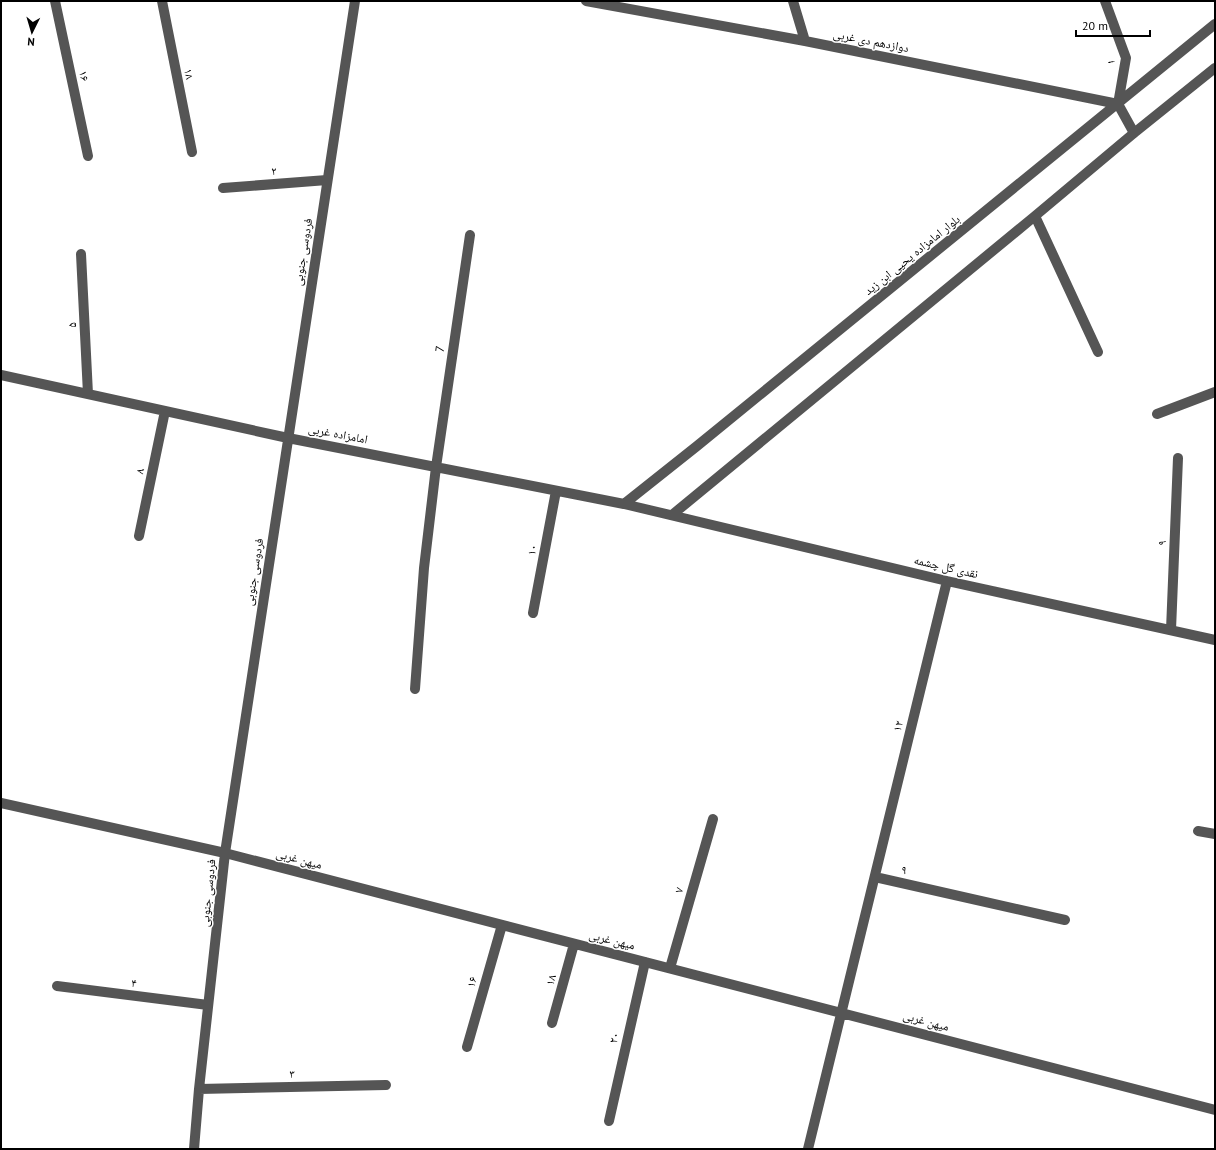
<svg xmlns="http://www.w3.org/2000/svg" width="1216" height="1150" viewBox="0 0 1216 1150" font-family="'PT Sans','Noto Naskh Arabic',sans-serif">
<rect width="100%" height="100%" fill="#fff"/>
<g fill="none" stroke-linecap="round" stroke-linejoin="round">
<!-- minor -->
<path stroke="#555" stroke-width="10" d="M55 1 88 156
M162 1 192 152
M586 1 805 41 1118 104 1134 133
M793 1 805 41
M1105 1 1126 58 1118 104
M223 188 327 180
M1035 216 1098 352
M81 254 88 394
M1 375 288 438 624 504 947 581 1215 640
M1157 414 1215 392
M624 504 697 446 1215 24
M672 515 1035 216 1134 133 1215 68
M139 536 165 411
M533 613 556 491
M1171 630 1178 458
M415 689 424 568 436 467 470 235
M1 803 225 853 1215 1110
M1198 831 1215 834
M875 877 1065 920
M670 968 713 819
M57 986 208 1005
M552 1023 574 944
M467 1047 502 925
M199 1089 386 1085
M609 1121 645 962
M194 1149 199 1089 225 853 355 1
M808 1149 947 581"/>
</g>
<g text-anchor="middle" stroke-width="3" stroke-linejoin="round" paint-order="stroke">
<!-- street labels -->
<g font-size="12" fill="#000" stroke="#fff">
<text transform="translate(871 41) rotate(11)" y="4">دوازدهم دی غربی</text>
<text transform="translate(1111 62) rotate(-87)" y="4">۱</text>
<text transform="translate(189 74) rotate(79)" y="4">۱۸</text>
<text transform="translate(84 76) rotate(78)" y="4">۱۶</text>
<text transform="translate(274 171) rotate(-4)" y="4">۲</text>
<text transform="translate(303 252) rotate(-81)" y="4">فردوسی جنوبی</text>
<text transform="translate(912 255) rotate(-39)" y="4">بلوار امامزاده یحیی ابن زید</text>
<text transform="translate(72 325) rotate(-93)" y="4">۵</text>
<text transform="translate(440 349) rotate(-82)" y="4">7</text>
<text transform="translate(338 434) rotate(11)" y="4">امامزاده غربی</text>
<text transform="translate(140 471) rotate(-78)" y="4">۸</text>
<text transform="translate(1162 543) rotate(-88)" y="4">۹</text>
<text transform="translate(532 550) rotate(-79)" y="4">۱۰</text>
<text transform="translate(946 567) rotate(13)" y="4">نقدی گل چشمه</text>
<text transform="translate(254 572) rotate(-81)" y="4">فردوسی جنوبی</text>
<text transform="translate(898 726) rotate(-76)" y="4">۱۲</text>
<text transform="translate(299 859) rotate(15)" y="4">میهن غربی</text>
<text transform="translate(904 870) rotate(13)" y="4">۹</text>
<text transform="translate(679 890) rotate(-74)" y="4">۷</text>
<text transform="translate(208 893) rotate(-84)" y="4">فردوسی جنوبی</text>
<text transform="translate(612 940) rotate(14)" y="4">میهن غربی</text>
<text transform="translate(551 980) rotate(-74)" y="4">۱۸</text>
<text transform="translate(472 982) rotate(-74)" y="4">۱۶</text>
<text transform="translate(134 983) rotate(7)" y="4">۴</text>
<text transform="translate(926 1021) rotate(15)" y="4">میهن غربی</text>
<text transform="translate(614 1038) rotate(-78)" y="4">۲۰</text>
<text transform="translate(292 1074) rotate(-1)" y="4">۳</text>
</g>
</g>
<!-- border -->
<rect width="1216" height="1150" fill="none" stroke="#000000" stroke-width="4"/>
<!-- north arrow -->
<g transform="translate(32 32) rotate(185)" stroke="#ffffff" stroke-width="3" paint-order="stroke">
<path d="M0-3L7 15L0 10L-7 15Z" fill="#000000"/>
<text y="-6" font-size="11" font-weight="bold" text-anchor="middle" fill="#000000">N</text>
</g>
<!-- scale -->
<path d="M1076 30v6h74v-6" fill="none" stroke="#000000" stroke-width="2"/>
<text x="1082" y="30" font-size="12" fill="#000000" stroke="#ffffff" stroke-width="3" paint-order="stroke">20 m</text>
</svg>
